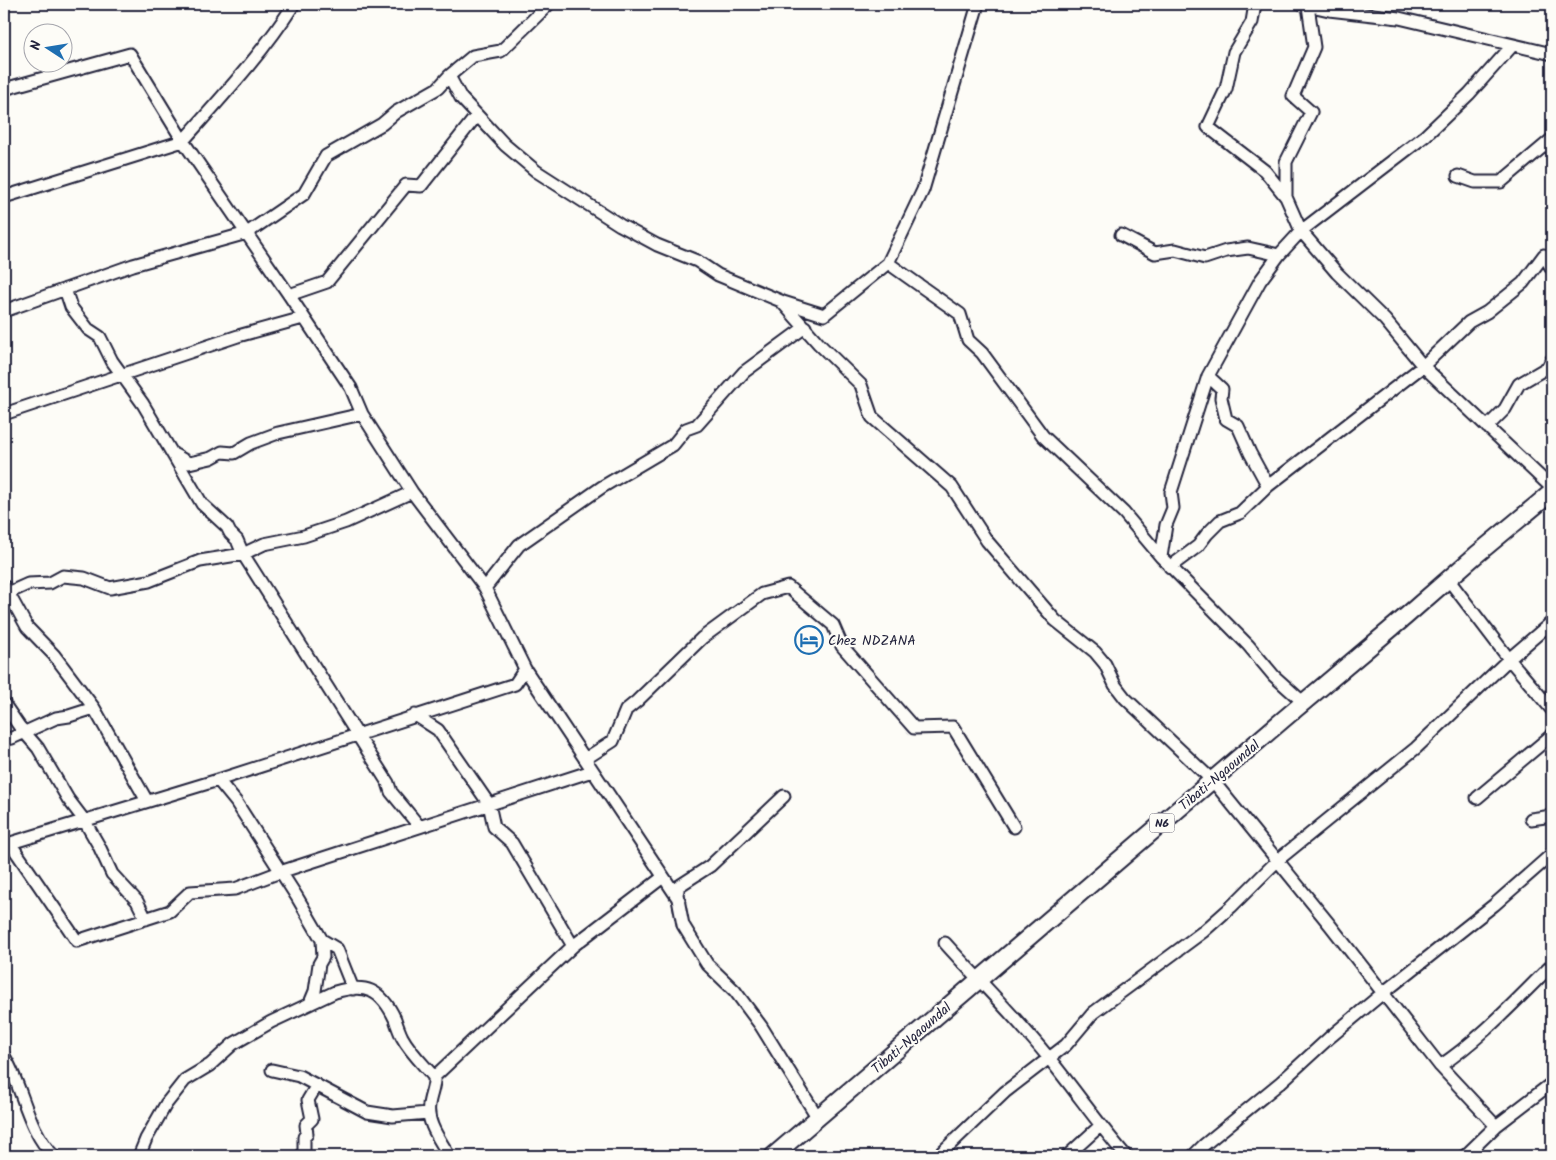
<svg xmlns="http://www.w3.org/2000/svg" width="1556" height="1160" viewBox="0 0 1556 1160" font-family="Kalam,sans-serif">
<rect width="100%" height="100%" fill="#fdfcf7"/>
<filter id="ink" filterUnits="userSpaceOnUse"><feTurbulence type="fractalNoise" baseFrequency=".02" numOctaves="2"/><feDisplacementMap in="SourceGraphic" scale="10" xChannelSelector="R" yChannelSelector="G"/><feConvolveMatrix kernelMatrix="1 2 1 2 8 2 1 2 1" color-interpolation-filters="sRGB"/></filter>
<g filter="url(#ink)">
<g fill="none" stroke-linecap="round" stroke-linejoin="round">
<defs>
<path id="minor" d="M549 4 501 51 473 56 449 76 461 98 477 115 505 145 536 171 620 225 657 245 697 261 718 275 781 301 819 344 861 385 872 417 952 487 987 541 1055 620 1095 652 1105 664 1115 685 1125 698 1213 781 1330 925 1440 1066 1496 1126
M1255 4 1252 22 1234 52 1226 89 1208 127 1265 171 1286 197
M1302 4 1329 10 1399 18 1552 54
M1512 46 1469 94 1425 136 1301 231 1337 273 1385 320 1423 366 1552 488
M4 89 130 54 183 141C222 97 263 53 294 4
M1458 176 1475 182H1501L1552 139
M4 197 183 141 289 295 351 388 362 414 412 492 485 588 525 669 679 900
M1121 235 1155 253 1175 250 1205 258 1226 251 1248 248 1279 255
M888 263 960 314 968 340 982 353 1043 436 1124 513 1161 557 1248 645 1274 676 1304 703
M65 289 71 307 88 329 100 337 112 361 143 404 202 504 227 527 230 533 237 540 243 554 388 783 391 792 419 826
M289 295 327 282 406 185 421 186 477 115
M783 302 824 315 888 263 923 190 978 4
M4 311 133 265 247 233 304 194 326 156 382 124 396 112 438 88 449 76
M1208 376 1222 389 1221 398 1226 419 1238 426 1250 453 1268 486
M4 414 238 336 303 318
M1487 427 1505 409 1519 384 1548 367 1552 359
M175 455 189 463 211 458 222 452 234 453 251 443 278 433 362 414
M1161 557 1166 525 1173 508 1171 492 1208 376 1260 281 1279 255 1301 231 1286 197V162L1311 112 1293 96 1314 47 1308 6
M1170 567 1198 546 1207 534 1220 521 1240 513 1268 486 1423 366 1469 322 1487 312 1523 283 1544 255 1552 269
M1448 579 1509 659 1552 710
M5 587 27 627 54 655 94 708 147 801
M485 588 519 545 602 487 673 445 686 429 697 425 744 372 805 327
M8 593 28 584 50 583 63 576 84 578 110 588 149 581 200 561 243 554 264 544 304 536 346 522 412 492
M4 704 19 726 38 748 68 799 84 820 99 846 112 874 137 901 146 919
M415 715 438 730 489 804 494 827 512 843 573 946
M4 739 12 738 56 718 69 716 94 708
M585 759 613 741 626 710 637 701 702 638 762 594 788 587 833 625 842 646 914 728 953 727 1014 827
M218 780 236 802 297 897 322 940 323 957 319 964 315 991 310 1003
M784 796 710 866 679 886 677 894 683 925 707 964 735 991 761 1026 818 1118
M1477 798 1552 735
M1531 819 1552 816
M10 843 77 941 170 911 190 892 235 889 280 872 592 771
M4 845 218 780 515 684 525 669
M322 940 337 949 353 989
M945 943C979 981 1016 1017 1048 1057 1075 1090 1098 1124 1126 1156
M4 1056C23 1087 27 1130 54 1156
M1440 1066C1482 1038 1516 1000 1552 965
M272 1070 299 1076 367 1112 393 1116 428 1113
M434 1077 573 946 663 877
M139 1156 146 1139 166 1104 185 1080 210 1065 233 1044 271 1022 335 992C365 983 381 989 395 1019 397 1025 399 1031 402 1037 410 1052 423 1064 434 1077 435 1087 430 1095 429 1105 426 1123 441 1141 449 1156
M304 1156V1137L307 1134 306 1125 312 1119 308 1100 317 1085
M938 1156 1005 1092 1066 1045 1093 1013 1204 931 1231 907 1278 860 1416 748 1509 659 1552 622
M1067 1156 1100 1126
M1193 1156 1204 1145 1281 1082 1329 1038 1383 993 1494 905 1552 854
M1465 1156 1496 1126 1552 1083"/>
<path id="highway" d="M773 1156 1285 718 1405 617 1476 555 1552 492"/>
</defs>
<!-- minor casing -->
<use href="#minor" stroke="#22223b" stroke-width="15"/>
<!-- highway casing -->
<use href="#highway" stroke="#22223b" stroke-width="20"/>
<!-- minor -->
<use href="#minor" stroke="#fdfcf7" stroke-width="11"/>
<!-- highway -->
<use href="#highway" stroke="#fdfcf7" stroke-width="16"/>
</g>
</g>
<!-- icons -->
<defs>
<symbol id="hotel-ring" viewBox="-11 -11 22 22"><circle r="9.5" fill="#fdfcf7" stroke="#1f6fb2" stroke-width="1.5"/><path d="M-6-4.5h1.5V1H6V5H4.5V3h-9V5H-6ZM-4 0a1.8 1.8 0 1 1 3.6 0ZM.5 0V-2.5h3Q6-2.5 6 0Z" fill="#1f6fb2"/></symbol>
</defs>
<g fill-rule="evenodd">
<use href="#hotel-ring" x="793" y="624" width="32" height="32"/>
</g>
<g text-anchor="middle" stroke-width="4.5" stroke-linejoin="round" paint-order="stroke">
<!-- shield labels -->
<rect fill="#fdfcf7" stroke="#646373" stroke-width="1" x="1149.5" y="813.5" width="25" height="19" rx="4"/>
<g font-size="12" font-weight="bold" fill="#22223b">
<text x="1162" y="827">N6</text>
</g>
<!-- poi labels -->
<g font-size="14" fill="#22223b" stroke="#fdfcf7" text-anchor="start">
<text x="828" y="645">Chez NDZANA</text>
</g>
<!-- street labels -->
<g font-size="14" fill="#22223b" stroke="#fdfcf7">
<text transform="translate(1219 775) rotate(-40)" y="5">Tibati-Ngaoundal</text>
<text transform="translate(911 1038) rotate(-41)" y="5">Tibati-Ngaoundal</text>
</g>
</g>
<!-- margin -->
<rect width="1556" height="1160" fill="none" stroke="#fdfcf7" stroke-width="20"/>
<rect x="10" y="10" width="1536" height="1140" fill="none" stroke="#22223b" stroke-width="2" filter="url(#ink)"/>
<!-- north arrow -->
<g transform="translate(48 48) rotate(282)"><circle r="24" fill="#fdfcf7" stroke="#a5a5ac"/>
<path d="M0-4L9 19L0 12L-9 19Z" fill="#1f6fb2"/>
<text y="-8" font-size="14" font-weight="bold" text-anchor="middle" fill="#22223b">N</text>
</g>
</svg>
